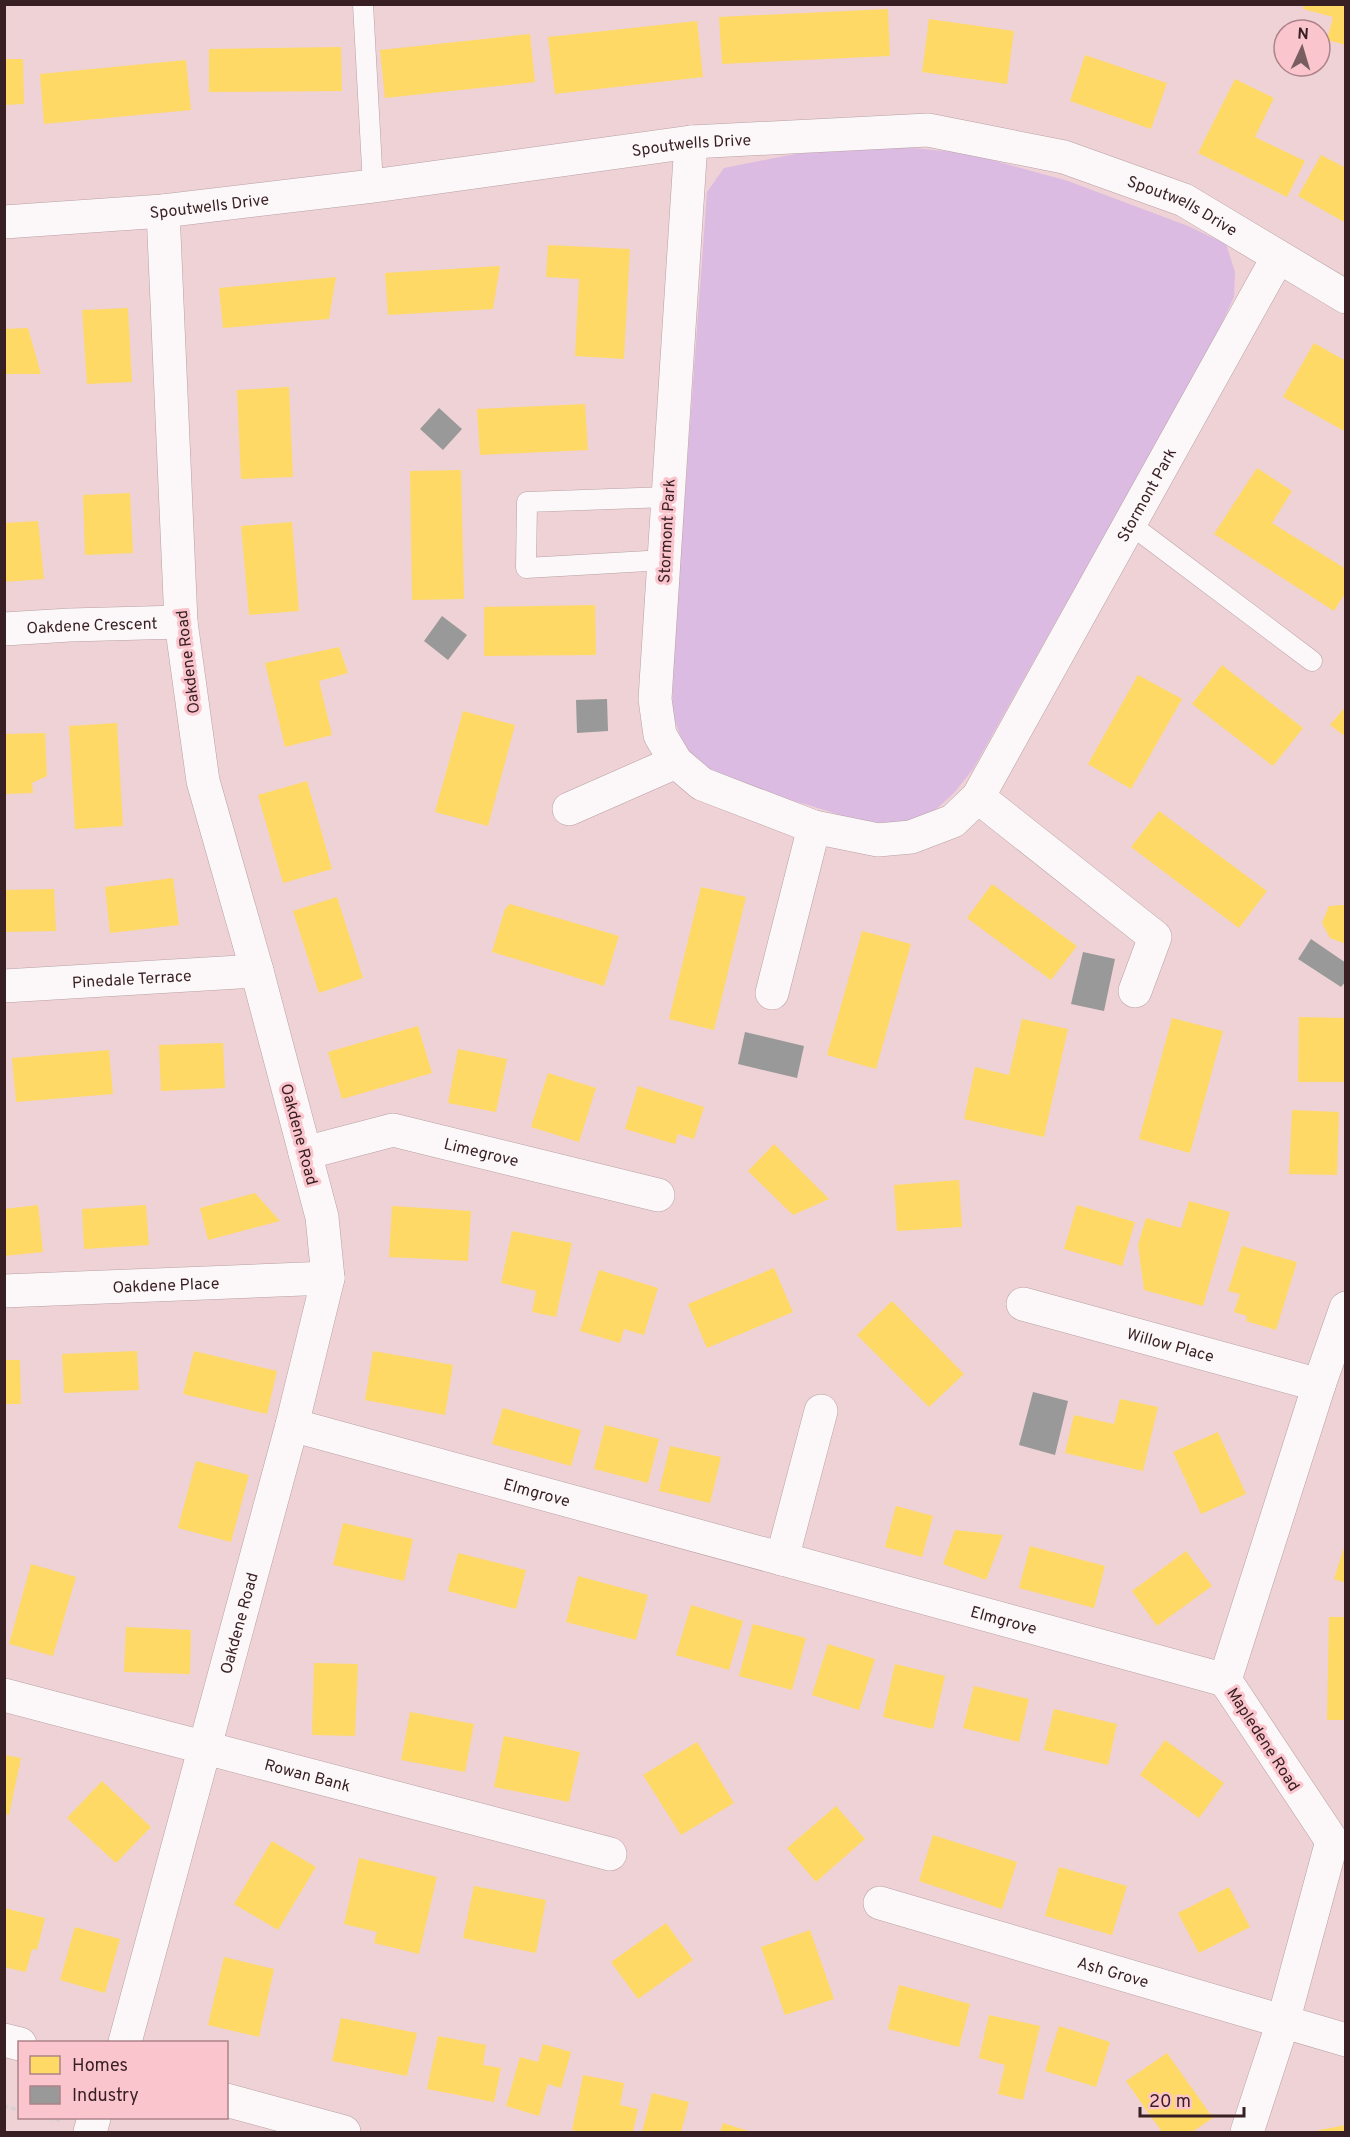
<svg xmlns="http://www.w3.org/2000/svg" width="1350" height="2137" viewBox="0 0 1350 2137" font-family="Overpass,sans-serif">
<rect width="100%" height="100%" fill="#eed2d5"/>
<!-- green -->
<path fill="#dcbbe2" d="M892 146 966 153 1068 181 1188 226 1226 244 1235 272 1234 297 1213 342 973 769 954 793 931 814 898 824 856 820 805 804 738 789 705 771 685 751 672 711 675 631 707 192 724 168 795 154Z"/>
<!-- homes -->
<path fill="#ffd966" d="M1304 4H1346V45L1327 40 1333 17 1303 9Z
M888 9 890 56 722 64 719 17Z
M929 19 1014 31 1007 84 922 72Z
M697 21 703 77 555 94 548 37Z
M530 34 535 82 385 98 380 50Z
M341 47 342 91 209 92V49Z
M1085 55 1167 83 1151 129 1070 101Z
M4 59H23L24 104 4 105Z
M186 60 191 110 44 124 40 74Z
M1235 79 1274 98 1255 137 1305 161 1287 197 1198 153Z
M1321 155 1346 168V223L1298 196Z
M548 245 630 249 624 359 575 356 579 279 546 277Z
M500 266 493 309 388 315 385 273Z
M336 277 329 319 223 328 219 288Z
M128 308 132 382 87 384 82 310Z
M28 328 41 374H4V329Z
M1314 343 1346 361V432L1283 397Z
M289 387 293 477 241 479 237 390Z
M585 404 588 450 480 455 477 409Z
M1257 468 1292 491 1272 523 1346 569V592L1334 611 1214 534Z
M461 470 464 599 412 600 410 471Z
M130 493 133 553 85 555 83 495Z
M38 521 44 579 4 582V523Z
M292 522 299 611 249 615 241 526Z
M595 605 596 655 484 656V607Z
M339 647 348 673 319 681 332 735 285 747 265 663Z
M1222 665 1303 728 1273 766 1192 704Z
M1138 675 1182 699 1131 789 1088 764Z
M1346 706V737L1330 725Z
M463 711 515 725 488 826 435 812Z
M117 723 123 826 75 829 69 726Z
M45 733 47 776 32 783 33 793 4 794V734Z
M307 781 332 869 283 883 258 795Z
M1159 811 1267 891 1239 928 1131 847Z
M173 878 179 925 110 933 105 887Z
M992 884 1077 946 1051 980 967 918Z
M701 887 746 897 714 1030 669 1019Z
M54 889 56 931 5 932V890Z
M337 897 363 978 319 993 293 911Z
M510 904 619 936 604 986 492 952 505 909Z
M1343 905 1346 906V944L1330 938 1322 923 1329 906Z
M862 931 911 944 876 1069 827 1055Z
M1299 1017 1346 1018V1082H1298Z
M1172 1018 1223 1031 1190 1153 1139 1139Z
M1022 1019 1068 1029 1044 1137 964 1119 975 1067 1009 1075Z
M418 1026 432 1073 342 1099 328 1052Z
M223 1043 225 1088 161 1091 159 1045Z
M458 1049 507 1059 496 1112 448 1103Z
M109 1050 113 1094 16 1102 12 1058Z
M548 1073 596 1088 579 1142 531 1127Z
M638 1086 704 1107 694 1139 678 1134 675 1144 625 1129Z
M1292 1110 1339 1112 1337 1175 1289 1174Z
M774 1144 829 1199 793 1215 748 1171Z
M959 1180 962 1227 897 1231 894 1185Z
M255 1193 280 1221 208 1240 200 1208Z
M1189 1201 1230 1212 1203 1306 1144 1290 1138 1245 1146 1218 1181 1228Z
M38 1205 43 1252 4 1256V1209Z
M146 1205 149 1245 84 1249 82 1209Z
M1077 1205 1135 1222 1122 1266 1064 1249Z
M392 1206 471 1211 468 1261 389 1257Z
M512 1231 572 1243 556 1317 532 1312 536 1291 501 1283Z
M1242 1246 1297 1262 1276 1330 1246 1321 1247 1316 1234 1312 1240 1294 1228 1291Z
M774 1268 793 1312 707 1348 688 1304Z
M599 1270 658 1288 644 1335 624 1329 620 1343 580 1331Z
M892 1301 964 1374 929 1407 857 1335Z
M137 1351 139 1390 64 1393 62 1354Z
M194 1351 277 1371 267 1414 183 1394Z
M373 1351 453 1365 445 1415 365 1400Z
M4 1360H20L21 1404H4Z
M1120 1399 1158 1407 1143 1471 1065 1453 1074 1415 1114 1424Z
M503 1408 581 1430 571 1466 492 1444Z
M605 1425 659 1439 648 1483 594 1469Z
M1218 1432 1246 1494 1201 1514 1173 1452Z
M670 1446 721 1457 710 1503 659 1491Z
M196 1461 249 1475 231 1542 178 1528Z
M896 1506 933 1516 922 1557 885 1547Z
M343 1523 413 1539 404 1581 333 1565Z
M955 1530 1003 1535 986 1580 943 1564Z
M1346 1541V1583L1334 1579Z
M1030 1546 1105 1566 1094 1608 1019 1588Z
M1186 1551 1212 1586 1157 1626 1132 1591Z
M458 1553 526 1570 516 1609 448 1591Z
M31 1564 76 1577 53 1656 9 1644Z
M578 1576 648 1595 636 1640 566 1622Z
M691 1605 743 1621 729 1670 676 1655Z
M1329 1617H1346V1720H1327Z
M753 1624 806 1638 792 1690 739 1676Z
M126 1627 191 1630 190 1674 124 1672Z
M828 1644 875 1659 859 1710 812 1695Z
M314 1663 358 1664 355 1736 312 1735Z
M895 1664 945 1676 933 1729 883 1717Z
M974 1686 1029 1699 1019 1742 963 1728Z
M1054 1709 1117 1724 1108 1765 1044 1750Z
M410 1712 474 1724 465 1772 401 1760Z
M504 1736 580 1752 569 1802 494 1787Z
M1165 1740 1224 1783 1199 1818 1140 1775Z
M697 1742 734 1803 681 1835 643 1775Z
M4 1755 21 1758 9 1815 4 1814Z
M102 1781 151 1827 116 1863 67 1818Z
M836 1806 865 1839 816 1882 787 1848Z
M933 1835 1017 1862 1002 1909 919 1881Z
M272 1841 316 1867 278 1930 234 1904Z
M359 1858 437 1877 419 1954 374 1943 377 1932 344 1924Z
M1059 1867 1127 1886 1112 1935 1045 1916Z
M474 1886 546 1900 536 1953 463 1938Z
M1229 1887 1250 1927 1199 1953 1178 1913Z
M4 1908 45 1918 37 1950 32 1949 26 1972 4 1967Z
M666 1923 693 1960 638 1999 611 1962Z
M75 1927 120 1939 105 1993 60 1980Z
M810 1930 834 1999 785 2015 761 1947Z
M224 1957 274 1969 259 2037 208 2025Z
M899 1985 970 2004 959 2047 888 2029Z
M989 2015 1040 2026 1023 2100 998 2094 1005 2065 979 2058Z
M341 2018 417 2033 407 2076 332 2061Z
M1059 2026 1110 2042 1096 2087 1045 2071Z
M438 2036 486 2045 483 2065 501 2068 494 2102 427 2089Z
M543 2044 571 2052 561 2088 548 2084 539 2116 506 2106 520 2057 538 2062Z
M1167 2053 1213 2118 1192 2132H1162L1126 2081Z
M583 2075 624 2083 620 2105 638 2109 633 2132H582L572 2130Z
M652 2093 689 2102 681 2132H642Z
M723 2123 752 2132H720Z
M1346 2125V2132H1319V2130Z"/>
<!-- industry -->
<path fill="#999" d="M439 408 462 429 443 450 420 429Z
M442 616 467 635 448 660 424 641Z
M607 699 608 731 577 733 576 700Z
M1311 939 1346 963V981L1341 987 1298 959Z
M1083 952 1115 959 1104 1011 1071 1004Z
M745 1032 804 1046 797 1078 738 1064Z
M1033 1392 1068 1401 1055 1455 1019 1445Z"/>
<g fill="none" stroke-linecap="round" stroke-linejoin="round">
<defs>
<path id="lane" d="M363 4 373 186
M1130 524 1312 661
M665 560 526 568 527 502 668 497"/>
<g id="street">
<path id="s1" d="M691 142 655 699 660 735 676 762 702 784 814 827 878 840 911 837 953 821 978 797 1278 257"/>
<path id="s2" d="M4 222 163 211 373 186 691 142 928 130 1064 157 1184 200 1346 297"/>
<path id="s3" d="M4 629 70 625 181 622"/>
<path d="M978 797 1155 937 1135 991"/>
<path d="M569 809 676 762"/>
<path id="s4" d="M4 986 257 971"/>
<path d="M772 993 814 827"/>
<path id="s5" d="M305 1153 393 1130 658 1195"/>
<path id="s6" d="M4 1291 328 1278"/>
<path id="s7" d="M1023 1304 1319 1385"/>
<path id="s8" d="M292 1425 1225 1680"/>
<path d="M782 1559 821 1411"/>
<path id="s9" d="M4 1695 610 1854"/>
<path id="s10" d="M880 1903 1346 2040"/>
<path d="M4 2040 20 2044"/>
<path id="s11" d="M125 2042 292 1425 328 1278 322 1217 257 971 203 781 181 622 163 211"/>
<path d="M226 2100 344 2132"/>
<path d="M90 2132 94 2118"/>
<path d="M1247 2132 1283 2022 1332 1841 1225 1680 1319 1385 1346 1308"/>
</g>
</defs>
<!-- lane casing -->
<use href="#lane" stroke="#b8a0a4" stroke-width="21"/>
<!-- street casing -->
<use href="#street" stroke="#b8a0a4" stroke-width="34"/>
<!-- path -->
<path stroke="#dad0d2" stroke-width="4" stroke-dasharray="4.5 3" stroke-linecap="butt" d="M4 2106 20 2110
M49 2118 60 2120"/>
<!-- lane -->
<use href="#lane" stroke="#fcf8f9" stroke-width="20"/>
<!-- street -->
<use href="#street" stroke="#fcf8f9" stroke-width="33"/>
</g>
<g text-anchor="middle" stroke-width="6" stroke-linejoin="round" paint-order="stroke">
<!-- street labels -->
<g font-size="16" fill="#381f23" stroke="#fbc5cd">
<text dy="6" stroke="none"><textPath href="#s2" startOffset="692">Spoutwells Drive</textPath></text>
<text dy="6" stroke="none"><textPath href="#s2" startOffset="206">Spoutwells Drive</textPath></text>
<text dy="6" stroke="none"><textPath href="#s2" startOffset="1196">Spoutwells Drive</textPath></text>
<text dy="6" stroke="none"><textPath href="#s1" startOffset="1304">Stormont Park</textPath></text>
<text transform="translate(666 531) rotate(-87)" y="6">Stormont Park</text>
<text dy="6" stroke="none"><textPath href="#s3" startOffset="88">Oakdene Crescent</textPath></text>
<text transform="translate(187 662) rotate(-97)" y="6">Oakdene Road</text>
<text dy="6" stroke="none"><textPath href="#s4" startOffset="128">Pinedale Terrace</textPath></text>
<text transform="translate(300 1134) rotate(75)" y="6">Oakdene Road</text>
<text dy="6" stroke="none"><textPath href="#s5" startOffset="182">Limegrove</textPath></text>
<text dy="6" stroke="none"><textPath href="#s6" startOffset="162">Oakdene Place</textPath></text>
<text dy="6" stroke="none"><textPath href="#s7" startOffset="153">Willow Place</textPath></text>
<text dy="6" stroke="none"><textPath href="#s8" startOffset="254">Elmgrove</textPath></text>
<text dy="6" stroke="none"><textPath href="#s8" startOffset="738">Elmgrove</textPath></text>
<text dy="6" stroke="none"><textPath href="#s11" startOffset="434">Oakdene Road</textPath></text>
<text transform="translate(1264 1739) rotate(57)" y="6">Mapledene Road</text>
<text dy="6" stroke="none"><textPath href="#s9" startOffset="314">Rowan Bank</textPath></text>
<text dy="6" stroke="none"><textPath href="#s10" startOffset="243">Ash Grove</textPath></text>
</g>
</g>
<!-- border -->
<rect width="1350" height="2137" fill="none" stroke="#381f23" stroke-width="12"/>
<!-- legend -->
<rect x="18" y="2041" width="210" height="78" fill="#fbc5cd" stroke="#ad8389" stroke-width="1.5"/>
<rect x="30" y="2056" width="30" height="18" fill="#ffd966" stroke="#ad8389" stroke-width="1.5"/>
<text x="72" y="2071" font-size="18" fill="#381f23">Homes</text>
<rect x="30" y="2086" width="30" height="18" fill="#999999" stroke="#ad8389" stroke-width="1.5"/>
<text x="72" y="2101" font-size="18" fill="#381f23">Industry</text>
<!-- north arrow -->
<g transform="translate(1302 48) rotate(4)"><circle r="28" fill="#fbc5cd" stroke="#ad8389" stroke-width="1.5"/>
<path d="M0-4.5L10 22L0 15L-10 22Z" fill="#785e61"/>
<text y="-9" font-size="16" font-weight="bold" text-anchor="middle" fill="#381f23">N</text>
</g>
<!-- scale -->
<path d="M1140 2107v9h104v-9" fill="none" stroke="#381f23" stroke-width="3"/>
<text x="1149" y="2107" font-size="18" fill="#381f23" stroke="#fbc5cd" stroke-width="4.5" paint-order="stroke">20 m</text>
</svg>
